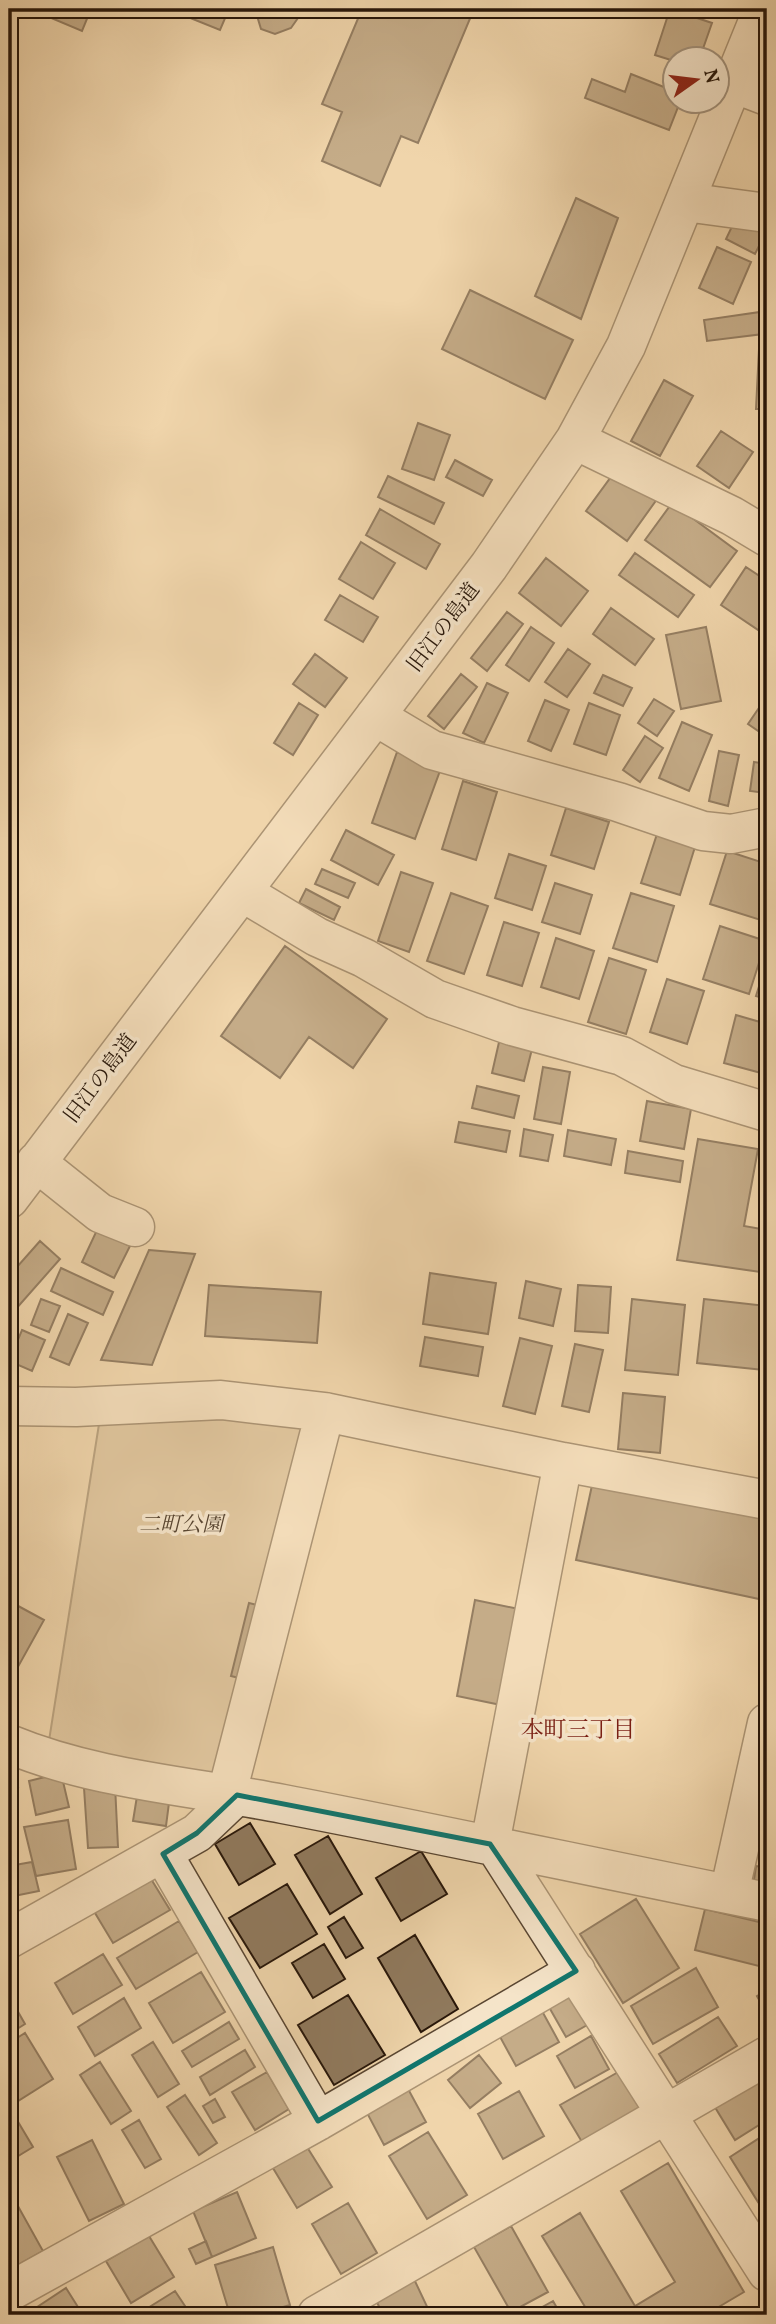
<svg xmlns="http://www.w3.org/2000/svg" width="776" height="2324" viewBox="0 0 776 2324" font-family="Vollkorn,'Noto Serif JP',serif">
<rect width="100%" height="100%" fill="#f0d6ac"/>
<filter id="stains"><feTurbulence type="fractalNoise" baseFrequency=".00286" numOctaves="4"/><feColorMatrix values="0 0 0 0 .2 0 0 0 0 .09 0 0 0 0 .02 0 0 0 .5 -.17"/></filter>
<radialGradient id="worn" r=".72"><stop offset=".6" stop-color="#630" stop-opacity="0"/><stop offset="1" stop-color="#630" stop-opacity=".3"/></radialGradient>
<!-- green -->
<path fill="#ceb590" stroke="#7a664c" stroke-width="2" d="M224 1419 306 1429 217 1779 48 1747 99 1424Z"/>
<!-- building -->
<path fill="#907a5e" stroke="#271609" stroke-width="2" d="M30 9H91L82 31Z
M168 9H229L220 30Z
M255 9H313L309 18H298L291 28 275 34 261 29Z
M362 9H474L418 143 401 136 380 186 322 161 342 112 322 104Z
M670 9 712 23 699 60 674 61 655 55Z
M631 74 674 91V102H680L669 130 585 98 592 79 625 92Z
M576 198 618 218 581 319 535 296Z
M737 216 767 230 755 254 726 239Z
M717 247 751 262 733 304 699 288Z
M767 275V307L761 277Z
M470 290 573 340 545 399 442 349Z
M760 312 763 334 707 341 704 320Z
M759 349 767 350V409H756Z
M664 380 693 396 660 456 631 441Z
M418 423 450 435 434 480 402 469Z
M721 431 753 452 729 488 697 466Z
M455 460 492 480 483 496 446 477Z
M619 466 660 495 627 541 586 511Z
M388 476 444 503 434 524 378 497Z
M672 503 737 551 710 587 645 540Z
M380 509 440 544 426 569 366 535Z
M361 542 395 563 373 599 339 579Z
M635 553 694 595 678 617 619 575Z
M546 558 588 591 561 626 519 593Z
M746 567 767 581V636L721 605Z
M340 595 378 617 363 642 325 620Z
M611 608 654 639 635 665 593 634Z
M507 612 523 624 487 671 471 658Z
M531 627 554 643 529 681 506 665Z
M706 627 721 701 681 709 666 635Z
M568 649 590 664 567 697 545 682Z
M315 654 347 678 325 707 293 684Z
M461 674 477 687 444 729 428 716Z
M603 675 632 688 623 706 594 693Z
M487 683 508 693 484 743 463 733Z
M767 696V737L748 724Z
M654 699 674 711 657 736 638 723Z
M545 700 569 710 551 751 528 741Z
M299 703 318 715 293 755 274 743Z
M589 703 620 715 606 755 574 744Z
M682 722 712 735 689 791 659 778Z
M645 736 663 748 640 782 623 770Z
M719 751 739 755 728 806 709 801Z
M397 752 441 768 415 839 372 823Z
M754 762 767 764V793L750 791Z
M463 781 497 792 476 860 442 849Z
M566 808 609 822 594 869 551 855Z
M346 830 394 855 378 885 331 860Z
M657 834 695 847 680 895 641 883Z
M727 851 767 864V922L710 904Z
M509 854 546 866 532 910 495 898Z
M322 869 355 883 348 898 315 884Z
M401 872 433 883 409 952 378 941Z
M555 883 592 895 580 934 542 922Z
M306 889 340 907 334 920 299 903Z
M451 893 488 906 464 974 427 961Z
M631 893 674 906 657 962 613 948Z
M504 922 539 933 522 986 487 975Z
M720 926 766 941 749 994 703 979Z
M556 938 594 951 579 999 541 987Z
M285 946 387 1019 353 1068 309 1037 280 1078 221 1036Z
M609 958 646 970 626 1034 588 1022Z
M667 979 704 991 687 1044 650 1032Z
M761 980 767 982V999L756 996Z
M736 1015 767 1024V1050L761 1073 724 1063Z
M502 1029 535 1037 524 1081 492 1073Z
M543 1067 570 1072 561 1124 534 1119Z
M477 1086 519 1096 514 1118 472 1108Z
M647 1101 691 1109 684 1149 640 1141Z
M459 1122 510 1131 506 1152 455 1142Z
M524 1129 553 1135 548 1161 520 1156Z
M568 1130 616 1139 611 1165 564 1156Z
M698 1139 758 1149 744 1226 767 1230V1273L677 1260Z
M628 1151 683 1161 680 1182 625 1173Z
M97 1230 130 1246 114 1278 82 1262Z
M40 1241 60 1259 15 1310 9 1304V1276Z
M149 1250 195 1254 152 1365 101 1360Z
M61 1268 113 1292 103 1315 51 1291Z
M430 1273 496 1283 488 1334 423 1324Z
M526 1281 561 1289 553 1326 519 1318Z
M209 1285 321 1292 317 1343 205 1336Z
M578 1285 611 1287 608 1333 575 1331Z
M41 1299 60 1306 49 1332 31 1325Z
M632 1299 685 1305 678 1375 625 1370Z
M704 1299 767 1306 764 1370 697 1363Z
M68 1314 88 1323 69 1365 50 1357Z
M22 1330 45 1340 32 1371 9 1361Z
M425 1337 483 1347 478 1376 420 1366Z
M520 1338 552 1346 535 1414 503 1406Z
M575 1344 603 1350 589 1412 562 1406Z
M623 1393 665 1397 660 1453 618 1449Z
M594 1476 767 1513V1558L759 1599 576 1560Z
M475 1600 519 1609 501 1705 457 1696Z
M9 1601 44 1620 9 1683Z
M249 1603 269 1608 251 1681 231 1676Z
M61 1773 69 1807 36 1815 29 1781Z
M9 1783 18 1788 9 1808Z
M115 1785 118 1847 88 1848 84 1788Z
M138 1790 170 1795 166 1826 133 1821Z
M68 1820 76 1869 36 1876 24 1827Z
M250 1823 275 1864 239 1885 215 1844Z
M762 1833 767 1834V1858L759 1857Z
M328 1836 362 1894 330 1914 295 1855Z
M421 1851 447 1894 401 1921 376 1878Z
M32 1862 39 1891 9 1897V1866Z
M756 1866 767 1868V1889L753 1887Z
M148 1874 170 1910 113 1943 92 1908Z
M287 1884 317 1934 260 1968 229 1918Z
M636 1899 679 1968 623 2003 580 1934Z
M705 1909 767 1924V1968L695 1950Z
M344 1917 363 1948 346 1958 328 1927Z
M179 1921 198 1952 136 1989 117 1958Z
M415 1935 458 2009 421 2032 378 1958Z
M324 1944 345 1979 313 1998 292 1963Z
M103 1954 122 1985 73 2014 55 1983Z
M696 1968 718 2007 653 2044 631 2006Z
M201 1972 225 2012 173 2043 149 2003Z
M567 1987 589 2024 566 2037 545 2000Z
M767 1990V2014L757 1996Z
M348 1995 385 2055 334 2085 298 2025Z
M9 1996 25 2024 9 2034Z
M124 1998 141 2028 95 2056 78 2027Z
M542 2011 559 2042 516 2066 499 2035Z
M718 2017 737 2046 677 2083 659 2054Z
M229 2022 239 2039 192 2067 182 2051Z
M25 2033 53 2079 18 2101 9 2086V2043Z
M591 2036 609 2069 575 2088 557 2056Z
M153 2042 179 2084 158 2097 132 2055Z
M245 2050 255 2067 210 2095 200 2077Z
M479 2055 501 2083 470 2108 448 2080Z
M100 2062 131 2111 111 2124 80 2075Z
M620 2071 641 2108 582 2142 560 2105Z
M767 2071V2120L735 2140 713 2104Z
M267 2072 289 2109 255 2130 232 2092Z
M407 2087 426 2122 384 2145 366 2111Z
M519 2091 544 2136 503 2159 478 2114Z
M185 2095 217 2143 199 2155 167 2107Z
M215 2099 225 2117 213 2123 203 2106Z
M14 2115 33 2147 10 2161 9 2118Z
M139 2120 161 2159 145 2168 122 2130Z
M428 2132 467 2195 427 2219 389 2156Z
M767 2133V2196L758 2202 730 2157Z
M92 2140 124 2204 89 2221 57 2157Z
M307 2147 332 2187 297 2208 273 2168Z
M668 2163 744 2292 705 2315H590L542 2236 580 2213 635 2306 675 2282 621 2191Z
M237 2192 256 2238 212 2257 193 2211Z
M14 2199 43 2251 9 2270V2202Z
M348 2203 377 2253 341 2274 312 2224Z
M511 2226 548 2292 511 2312 474 2247Z
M149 2236 174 2277 131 2303 106 2261Z
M206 2241 212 2257 196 2264 189 2249Z
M273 2247 290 2305 256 2315H230L215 2265Z
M413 2277 431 2315H383L374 2296Z
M66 2288 83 2315H29L28 2313Z
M175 2291 191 2315H146L143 2311Z
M553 2301 561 2315H528Z"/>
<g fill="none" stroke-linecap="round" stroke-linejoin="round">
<defs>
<path id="minor" d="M733 83 767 96
M685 202 767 213
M575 440 732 516 767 537
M375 716 432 750 618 802 703 831 731 834 767 827
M242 892 317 937 364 958 435 999 512 1026 622 1056 674 1084 767 1112
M36 1162 100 1213 135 1227
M9 1199 489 566 575 440 626 346 763 9
M9 1406 76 1407 221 1400 325 1412 563 1462 767 1500
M9 1744C96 1780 191 1786 283 1804 445 1835 606 1870 767 1902
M227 1793 325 1412
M490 1844 563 1462
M495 1846 767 2272
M163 1854 318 2121
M729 1894 767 1723
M9 1939 197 1833 237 1795
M9 2292 318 2121 576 1971
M317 2315 767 2056"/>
</defs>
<!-- minor casing -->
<use href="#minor" stroke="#594632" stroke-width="41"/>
<!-- minor -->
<use href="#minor" stroke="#f5e4c9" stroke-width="38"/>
</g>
<!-- marked area -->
<path d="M0 0H776V2324H0ZM237 1795 490 1844 576 1971 318 2121 163 1854 197 1833Z" fill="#f0d6ac" fill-opacity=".55" fill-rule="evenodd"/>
<path fill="none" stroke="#0f766e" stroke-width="5" stroke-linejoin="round" d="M237 1795 490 1844 576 1971 318 2121 163 1854 197 1833Z"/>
<g text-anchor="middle" stroke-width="7" stroke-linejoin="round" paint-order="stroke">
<!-- street labels -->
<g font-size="21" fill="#271609" stroke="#f5e4c9">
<text transform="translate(443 627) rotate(-53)" y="7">旧江の島道</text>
<text transform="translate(100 1078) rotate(-53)" y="7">旧江の島道</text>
</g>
<!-- park labels -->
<g font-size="21" font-style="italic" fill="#594632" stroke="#f5e4c9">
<text x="181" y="1531">二町公園</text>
</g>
<!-- neighbourhood labels -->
<g font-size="23" fill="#7a1f14" stroke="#f5e4c9">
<text x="578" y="1737">本町三丁目</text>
</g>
</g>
<!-- margin -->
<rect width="776" height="2324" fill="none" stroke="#f0d6ac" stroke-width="35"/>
<rect x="10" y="10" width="755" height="2303" fill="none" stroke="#271609" stroke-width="3.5"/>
<rect x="18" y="18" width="741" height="2289" fill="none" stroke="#271609" stroke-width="2"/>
<!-- north arrow -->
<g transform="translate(696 80) rotate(76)"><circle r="33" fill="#f5e4c9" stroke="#a3927c" stroke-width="2"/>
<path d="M0-5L12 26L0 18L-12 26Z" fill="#8f2418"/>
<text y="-10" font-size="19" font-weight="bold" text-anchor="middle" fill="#271609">N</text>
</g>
<rect width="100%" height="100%" filter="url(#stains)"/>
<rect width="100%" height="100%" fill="url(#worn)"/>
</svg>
